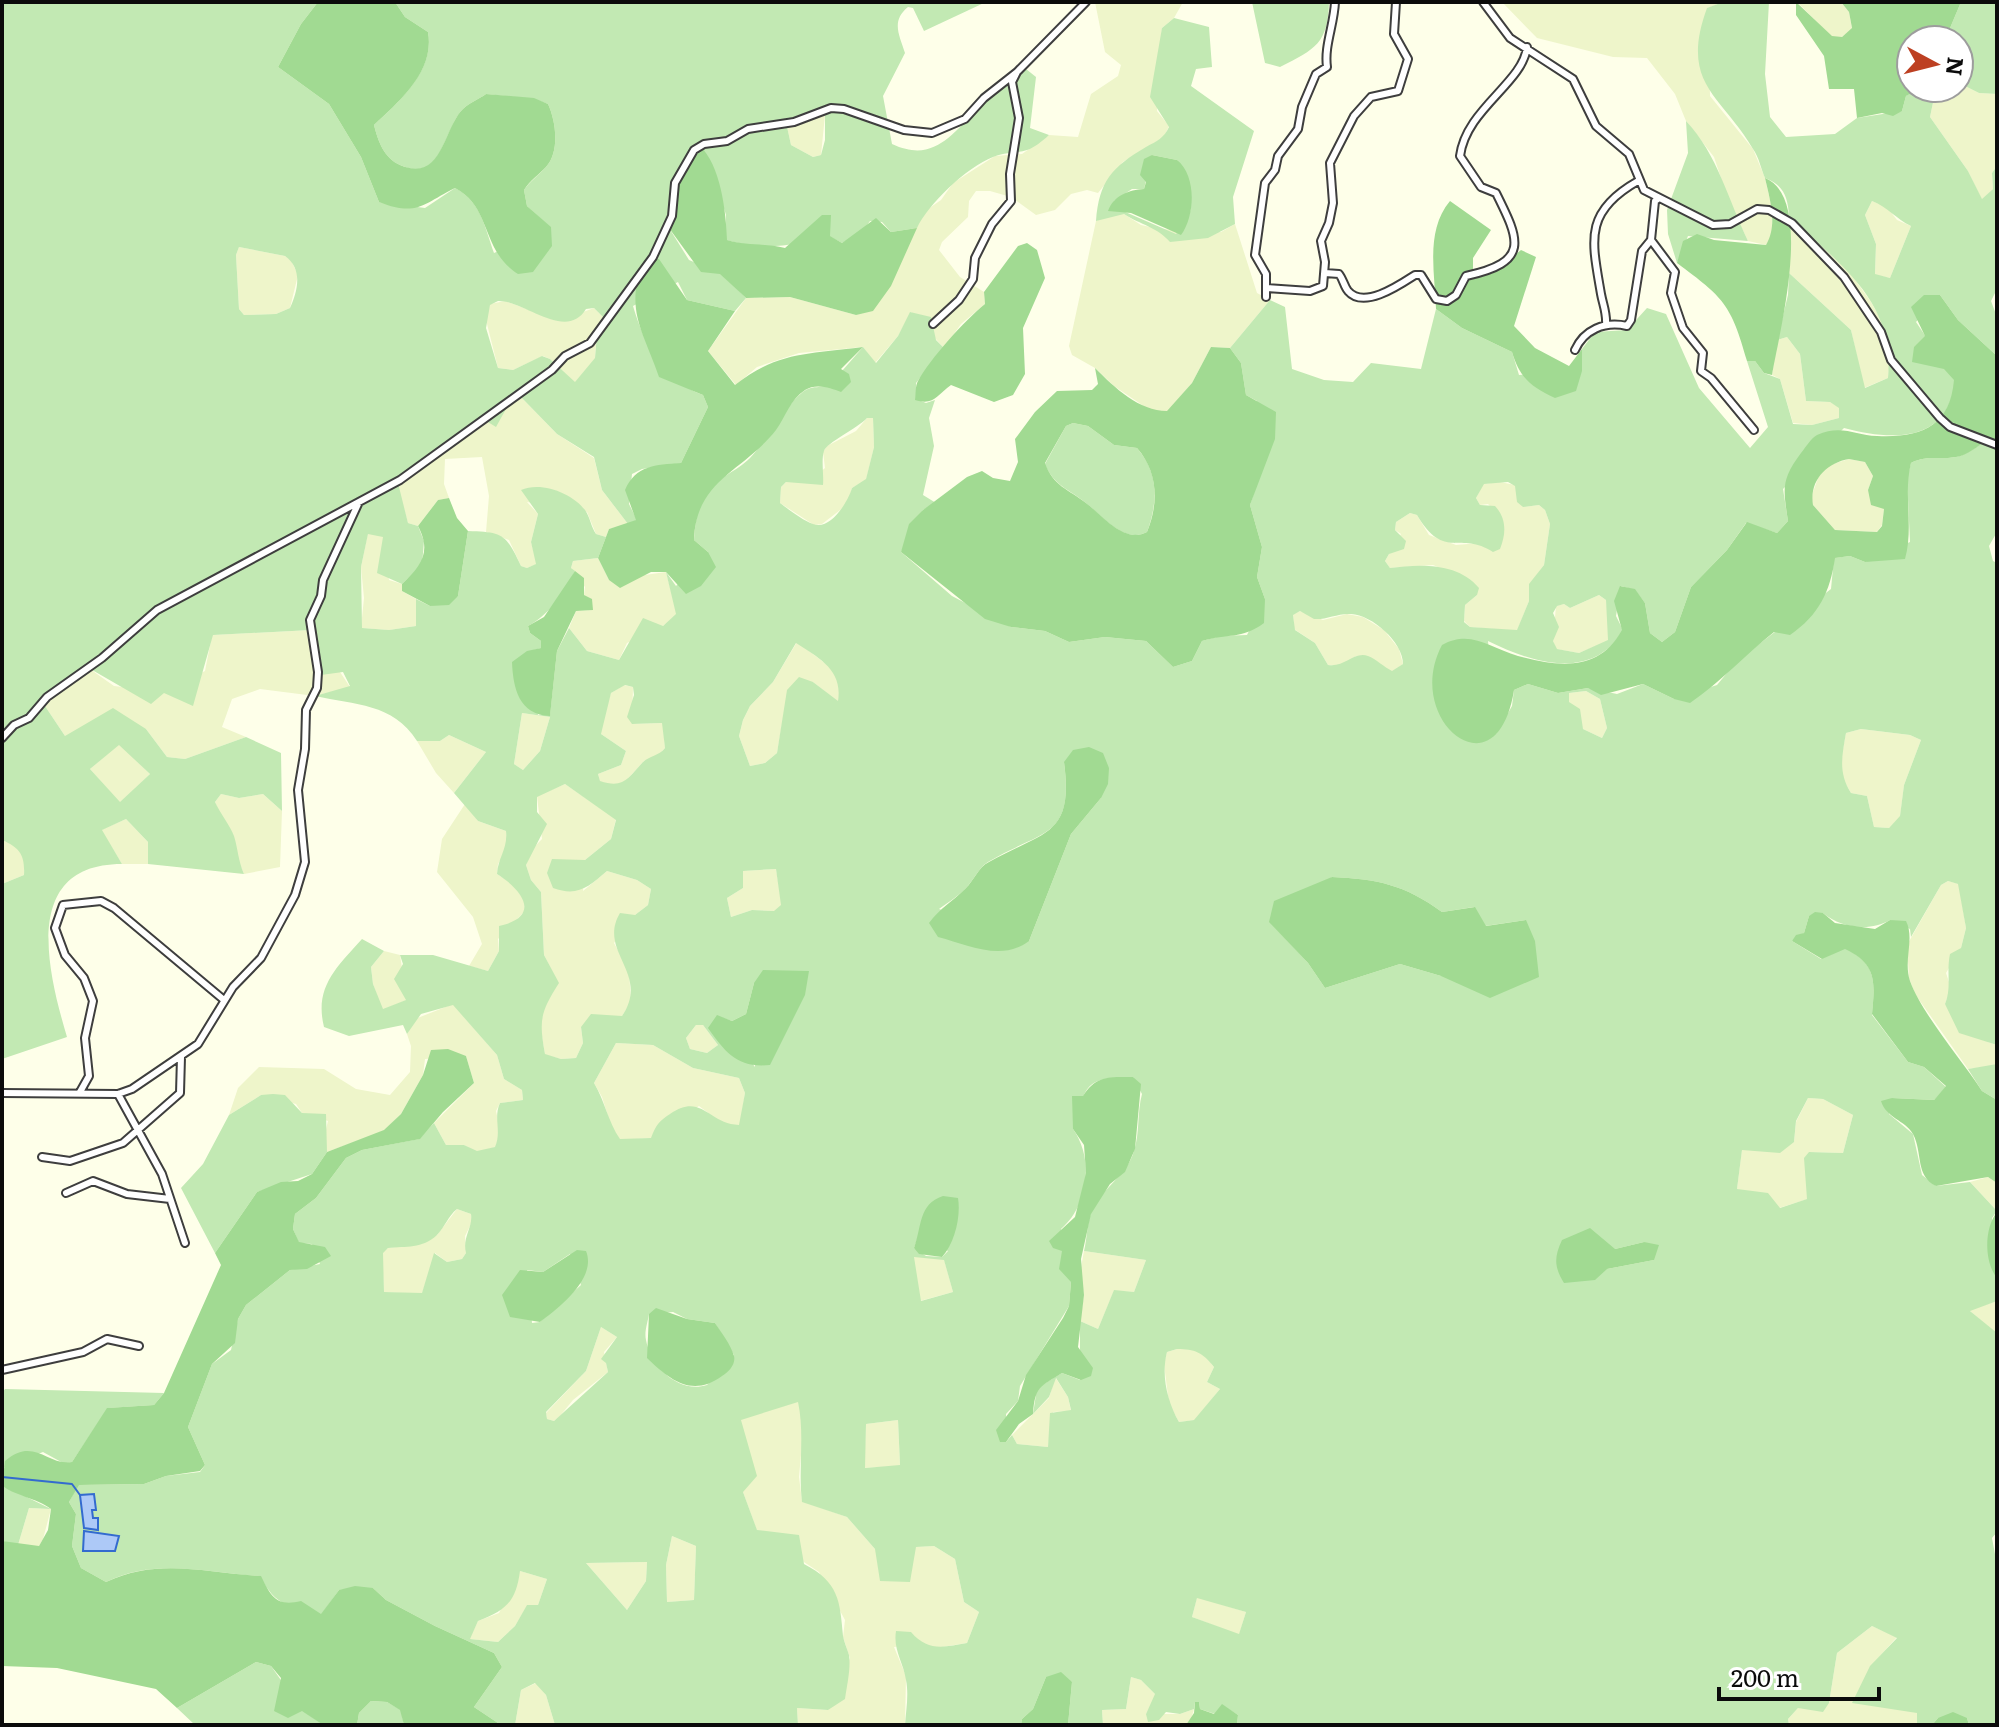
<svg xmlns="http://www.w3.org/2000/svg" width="1999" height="1727" viewBox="0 0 1999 1727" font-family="Literata,serif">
<rect width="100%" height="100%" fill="#feffe9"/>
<!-- farmland -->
<path fill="#eef5ca" d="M1095 2H1183L1174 18 1162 28 1157 111 1169 126 1164 137 1123 162 1098 193 1087 190 1071 194 1055 210 1036 215 1011 197 990 191H976L969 201 968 217 942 242 939 250 960 277 984 292 985 304 961 324 944 348 911 312 898 336 875 363 863 347 799 353 757 367 736 385 708 351 746 298 790 297 856 315 925 211 941 200 953 183 995 156 1022 154 1049 135 1078 137 1091 94 1118 76 1121 65 1105 52Z
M1502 2H1723L1708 8 1710 96 1753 149 1765 178 1772 208V236L1766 245 1748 241 1729 202 1714 157 1686 121 1675 94 1647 58 1613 57 1537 38Z
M1797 2H1841L1849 12 1852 29 1842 37H1832Z
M1959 83 1979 93 1997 94V166L1992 173 1993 189 1982 200 1968 171 1930 117 1936 88H1959Z
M825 115 821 155 813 157 791 145 786 122Z
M1872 201 1887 207 1897 220 1911 226 1890 278 1875 275 1876 244 1865 215Z
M1111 214H1124L1141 225 1159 229 1221 232 1235 224 1257 293 1270 300 1230 348 1211 347 1192 383 1168 411H1151L1114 386 1095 368 1072 355 1069 346 1096 221Z
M1789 216 1851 274 1871 302 1885 327 1891 349 1888 378 1864 388 1851 330 1789 273Z
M239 247 285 256 291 260 298 275 290 308 276 314 244 315 239 309 236 255Z
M505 301 559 321 594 308 606 320 596 343 595 359 575 383 550 359 543 356 513 370 498 368 486 320 490 304Z
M1787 337 1800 354 1806 401 1830 402 1839 407V418L1812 425 1793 423 1780 379 1772 375 1777 340Z
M519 395 557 434 594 458 602 490 628 524 609 529 606 537 596 534 587 512 527 502 538 514 531 542 537 564 527 568 521 566 509 540 486 532 489 496 482 457 445 459 444 484 449 498 438 500 418 526 408 523 397 484 449 440Z
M867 418H873L874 447 866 480 852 488 848 504 822 524 814 525 780 503 781 487 786 482H808L825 468 823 452 827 446 856 431Z
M1849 459 1865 462 1873 476 1868 490 1884 509 1882 525 1877 532 1835 530 1813 505 1811 497 1820 473 1826 466Z
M1500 482 1515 485 1523 507 1539 505 1545 510 1550 524 1544 565 1530 584 1529 601 1517 631 1470 627 1464 621 1465 605 1477 595 1450 572 1433 565 1390 568 1385 561 1401 534 1395 530 1396 522 1410 513 1417 515 1429 535 1456 545 1480 543 1503 528V520L1488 504 1480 505 1476 498 1483 484Z
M368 533 383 536 389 580 402 584V591L416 599V626L389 630 361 628 364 598 361 567Z
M598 558 609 580 666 572 677 614 663 626 627 643 619 660 587 651 569 628 576 611 592 610 584 595 585 587 571 568 573 561Z
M1599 595 1606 600 1610 625 1608 641 1579 653 1556 649 1553 641 1556 606 1564 604 1570 608Z
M1300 611 1323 620 1347 614 1363 617 1384 630 1399 649 1403 664 1392 672 1356 656 1344 665H1328L1315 643 1294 629 1293 614Z
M312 630 350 687 315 696 260 689 232 699 222 727 246 737 185 759 167 757 146 729 65 736 43 703 52 689 87 667 114 686 164 692 205 671 212 635Z
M797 642 834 670 841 685 838 702 813 682 788 690 777 753 765 763 750 766 739 736 743 720 750 706 773 682Z
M624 685 633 687 632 724 663 723 665 748 659 755 644 761 623 784 616 786 600 782 598 774 621 765 626 751 601 734 600 725 611 693Z
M1586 691 1600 699 1607 728 1602 738 1583 729 1568 702 1569 693Z
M522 713 550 717 540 751 523 770 514 764Z
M1861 729 1910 735 1921 740 1904 785 1900 817 1889 828 1874 827 1867 796 1851 793 1843 779 1840 764 1846 733Z
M449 735 486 752 454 793 436 773 417 741H440Z
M119 744 150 774 120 803 90 769Z
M565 784 616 819 611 839 585 860 583 891 607 871 637 880 651 889 648 905 635 915 614 943 629 971 631 1002 622 1016 581 1027 583 1043 576 1058 561 1059 545 1055 540 1024 542 1009 558 983 544 955 541 892 531 880 526 865 531 850 542 839 537 796Z
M221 794 239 798 263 794 282 811 280 867 244 874 235 854 233 834 223 822 215 802Z
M465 804 478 821 506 831 508 847 498 864 497 874 513 884 524 900 525 911 498 939 499 951 488 971 469 966 482 944 473 917 437 872 442 839Z
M126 819 148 842V864H122L101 830Z
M2 840 17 846 25 860 24 875 2 884Z
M776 869 782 905 775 911 752 910 731 917 727 898 743 888V871Z
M1948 881 1959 884 1966 928 1961 948 1946 973 1951 988 1945 1004 1988 1042 1997 1045V1064L1991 1066 1968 1069 1915 994 1909 978 1907 945 1941 885Z
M384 951 400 955 407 1000 382 1010 373 984 371 967Z
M453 1004 497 1055 504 1079 522 1090 523 1100 500 1103 496 1111 501 1135 496 1147 477 1152 464 1145H446L434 1123 474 1083 466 1056 425 1059 423 1075 401 1114 384 1131 327 1152 324 1137 328 1121 302 1113 296 1104 261 1095 229 1115 238 1088 259 1067 324 1069 356 1089 390 1095 410 1072 411 1046 407 1034 415 1019Z
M696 1025H703L718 1045 707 1053 690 1049 686 1038Z
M616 1043 653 1045 693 1068 739 1078 745 1093 740 1125H724L699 1106 651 1138 620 1140 611 1126 602 1097 594 1083Z
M1808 1098 1823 1099 1853 1115 1843 1153 1809 1152 1808 1199 1779 1208 1737 1189 1742 1149 1794 1142 1796 1122Z
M1988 1177 1997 1183V1211L1970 1182Z
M457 1209 471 1214 472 1222 465 1236 466 1253 462 1259 447 1262 435 1253 422 1294 384 1292 382 1253 388 1248 404 1246 437 1235Z
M1084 1251 1146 1260 1134 1292 1114 1291 1098 1329 1080 1321 1084 1295 1080 1273Z
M913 1256 944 1259 953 1292 920 1301Z
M1997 1301V1333L1996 1334 1969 1310Z
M601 1327 617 1337 604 1352 608 1372 573 1400 560 1416 554 1421 547 1419 546 1413 586 1371Z
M1177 1349H1196L1206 1357 1214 1367 1207 1382 1220 1389 1195 1420 1179 1422 1169 1404 1164 1364 1167 1352Z
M1055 1377 1068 1397 1071 1411 1053 1412 1048 1447 1017 1444 1012 1435 1049 1398Z
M799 1401 803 1432 799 1477 802 1501 847 1517 875 1549 934 1546 955 1559 964 1602 979 1612 967 1643 936 1648 921 1644 894 1647 906 1676 905 1725H798L797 1708 828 1710 850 1658 843 1637 845 1620 819 1572 757 1531 743 1492 741 1419Z
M898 1420 900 1466 864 1468 866 1424Z
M29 1508 51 1509 43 1539 39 1546 31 1547 18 1545Z
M672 1536 696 1546 694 1600 667 1602 666 1565Z
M647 1562 646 1581 627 1610 586 1563Z
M520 1571 547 1579 538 1605 527 1606 515 1626 498 1642 469 1639 478 1621 499 1613Z
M1197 1597 1246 1612 1239 1635 1192 1617Z
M1872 1626 1897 1637 1870 1667 1917 1713V1725H1789L1788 1719 1798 1708 1829 1703 1837 1653Z
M1131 1677 1141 1680 1156 1695 1146 1714H1180L1194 1709 1190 1723 1103 1725 1102 1710 1126 1709Z
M536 1683 546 1695 555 1725H515L521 1690Z"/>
<!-- green -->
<path fill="#c2e9b3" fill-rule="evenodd" d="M2 2H318L301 24 278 67 329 104 361 157 379 202 425 208 455 188C481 201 485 228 494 253L551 228 527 206 524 190C531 180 538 176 546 167 560 152 556 121 548 104L534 99 486 94C479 99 467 104 461 111 443 133 441 184 400 165 384 158 378 141 374 125 400 101 435 70 428 32L405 17 395 2H986L924 31 913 8 908 7C891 21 899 34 905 53L883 96 892 144C933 163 950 136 977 110 992 95 1010 82 1026 69L1036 77 1030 128 1049 135C1022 160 1019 147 993 157 967 167 928 204 917 228L891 232 882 222 870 221 862 232 842 243 829 236C793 246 763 251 726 240V215L720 195 669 228 689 260 720 273 746 298 735 311 687 300 678 282 633 306C645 346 662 380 703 395L708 407 681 463 642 469 632 474 629 504 637 520 628 524 602 490 594 457 557 434 519 395 512 398 496 427 483 419 449 440 398 483 408 523 418 526 424 541 422 565 402 584 377 573 383 537 368 534 361 567 362 628 389 630 416 626V599L430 606 458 596 468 531C503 532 506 534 521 566L527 568 536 564 531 542 538 514 521 490C541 481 572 493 585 510 590 517 591 527 596 534L606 537 598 558 573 561 571 568 575 571C563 594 550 614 528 626L530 633 541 641V648L527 652 538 715H550L557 651 569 628 587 651 619 660 643 618 663 626 676 614 666 572 676 586 708 552 694 540C695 523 697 507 707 493 719 476 736 472 750 458 769 438 785 405 804 391 811 386 820 387 828 387L863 347 876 363 898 336 910 312 931 317 936 340 944 348 916 383V399L926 403 935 400 929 418 934 446 923 495 936 503 923 510 901 552 952 596 1011 627 1045 631 1069 642 1105 637 1146 641 1173 667 1192 661 1202 641 1220 636 1247 635 1265 599 1257 577 1262 547 1250 505 1261 472 1257 401 1246 395 1241 363 1230 348 1270 300 1285 307 1292 369 1324 380 1353 382 1371 363 1421 369 1436 309 1462 328 1512 352 1519 375 1582 371V349L1595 332 1627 330 1647 308 1666 314 1699 388 1750 448 1768 427 1747 361H1755L1764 373 1780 379 1793 424 1812 425 1839 418V408L1830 402 1806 401 1800 354 1787 337 1777 340 1788 295 1789 273 1851 330 1865 388 1888 378C1895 299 1839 265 1789 216 1788 198 1784 185 1765 178 1761 169 1759 157 1753 149 1722 95 1679 85 1707 8L1723 2H1769L1765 74 1770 117 1786 137 1835 134 1857 118 1902 111 1906 96 1913 91 1923 94 1928 88H1936L1930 117 1968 171 1982 199 1993 189 1992 173 1997 166V289L1991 301 1997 317V356L1958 320 1940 295 1916 322 1955 380C1949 443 1893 441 1844 428L1783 489 1788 521 1777 533 1746 523 1727 550 1691 587 1675 632 1662 642 1650 633 1645 603 1635 590 1621 586 1616 616 1623 630C1593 682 1532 663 1488 641L1496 734 1512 706 1514 690 1528 684 1558 693 1588 688 1617 694 1643 684 1674 699 1717 685 1737 661 1831 589 1834 558 1850 556 1865 562 1910 542 1907 478 1911 463C1927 455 1939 460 1956 457 1971 454 1981 440 1997 439V532L1989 546 1993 561 1997 563V1045L1959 1033 1945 1004C1952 987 1946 973 1950 954L1961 948 1966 928 1958 884 1948 881 1941 885 1911 937 1910 929 1890 920C1870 932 1841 928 1823 913L1809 916 1804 933 1792 941 1821 959 1845 948C1877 964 1875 981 1872 1015L1908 1062 1924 1067 1946 1087 1934 1100 1892 1098 1889 1114 1913 1134 1922 1175 1936 1186 1970 1182 1997 1211 1992 1218 1997 1301 1970 1311 1997 1333V1532L1992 1538 1997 1565V1725H1969L1967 1718H1938L1932 1725H1917V1713L1852 1703 1870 1666 1897 1638 1872 1626 1837 1653 1829 1703 1823 1712 1798 1708 1788 1719 1789 1725H1237L1238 1715 1222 1705 1215 1714 1200 1709 1199 1702H1195L1194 1709 1180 1714 1166 1712 1159 1720 1148 1722 1146 1714 1155 1694 1141 1680 1131 1677 1126 1709 1102 1710 1103 1725H1068L1072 1682 1046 1677 1033 1709 1022 1719 1021 1725H905C906 1710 909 1695 906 1680 903 1661 893 1650 896 1631L911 1632C928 1652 944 1647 967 1643L979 1612 964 1602 955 1559 934 1546 916 1547 910 1582 880 1581 875 1549 847 1517 802 1502C798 1468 805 1435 798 1402L741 1420 757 1476 743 1492 757 1530 799 1535 804 1564C839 1582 840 1601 843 1636 844 1642 847 1648 849 1655 851 1668 847 1685 845 1699L828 1710 797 1708 798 1725H555L546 1695 535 1683 521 1690 515 1725H501L474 1707 502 1667 494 1653 435 1626 386 1600 373 1588 339 1590 321 1615C289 1606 276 1607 260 1576 207 1573 156 1557 106 1582L81 1568 72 1546 76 1514 69 1502 78 1485 144 1484 166 1476 200 1472 205 1465 188 1427 212 1364 231 1350 238 1319 246 1305 290 1270 320 1264 312 1244 299 1243 293 1229 295 1214 316 1198 346 1158 362 1150 419 1139 434 1123 446 1145H464L477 1151 495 1147C502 1131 493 1118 500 1103L523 1100 522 1090 504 1079 497 1055 453 1005 421 1014 407 1034 403 1025 349 1036 324 1027C314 987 337 967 362 939L384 951 371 967 373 984 383 1009 406 1000 394 979 403 964 400 955H433L488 971 499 951V926C541 917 524 891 497 874 498 857 508 849 506 831L478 821 454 793 486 752 449 735 440 741H417C393 703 355 705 315 696L350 686 343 672 321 675 311 630 213 635 193 706 164 693 151 704 87 667 52 689 43 703 65 736 113 708 146 729 167 757 185 759 246 737 281 753 282 811 263 794 239 798 221 794 215 802C220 813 231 827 234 836 238 849 238 860 244 874L148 864V842L126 819 102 830 122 864C20 864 48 973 67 1037L2 1059V884L24 875C25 855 20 848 2 840ZM825 115V140L821 155 813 157 791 145 786 122ZM1872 201C1888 207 1896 219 1911 226L1890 278 1875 274 1876 244 1865 215ZM239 247 285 256C303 269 298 290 290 308L276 314 244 315 239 309 236 255ZM498 301C524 300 566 342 586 309L594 308 606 320 597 334 595 358 575 382 550 359 542 356 513 370 498 368 486 328 490 305ZM867 418H873L874 447 866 479 852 488C848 502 830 531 813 524 802 520 788 509 780 503L781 487 786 482 823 485C824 475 821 460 824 451 826 443 858 428 867 418ZM1508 482 1515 486 1517 502 1523 507 1539 505 1545 510 1550 524 1544 565 1529 584V601L1517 630 1470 627 1464 622 1465 605 1477 595 1479 588C1458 562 1419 564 1390 568L1385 561 1389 554 1404 549 1406 541 1395 530 1396 522 1410 513 1417 515C1445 562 1460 530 1493 552L1500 549C1506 534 1507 519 1495 506L1480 505 1476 498 1484 484ZM1599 595 1606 600 1608 640 1579 653 1557 649 1553 641 1559 627 1553 613 1557 606 1564 604 1570 608ZM1300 611 1314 619C1326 620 1338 613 1351 614 1372 615 1403 642 1403 664L1392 671C1384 667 1376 659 1368 656 1354 651 1344 668 1328 665L1315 643 1295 630 1293 615ZM796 643C819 658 843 670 838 701L813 682 799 677 787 690 777 753 765 763 750 766 739 736 743 720 750 706 773 682ZM625 685 633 687 634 695 627 717 632 724 662 723 665 748C659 756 649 756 643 762 628 778 624 789 600 781L598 774 621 765 626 751 601 734 611 693ZM1586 691 1600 699 1607 728 1602 738 1583 729 1580 709 1569 702V693ZM522 713 550 717 540 751 523 770 514 764ZM1861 729 1910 735 1921 740 1904 785 1900 816 1889 828 1874 827 1867 796 1851 793C1838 772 1842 756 1846 733ZM119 745 150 774 120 802 90 769ZM1064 762 1101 798 1071 834 1029 941 939 909C947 903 957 897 964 890 973 882 978 868 988 862 1043 829 1074 840 1064 762ZM565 784 616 820 611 839 585 860 552 859 547 873 553 888C578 897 588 887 607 871L637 880 651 889 648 905 635 915 620 913C597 952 651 973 622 1016L591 1014 581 1027 583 1043 576 1058 561 1059 545 1054C539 1020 540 1013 559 983L544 955 541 892 531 880 526 865 547 824 537 812V797ZM776 869 781 905 774 911 752 910 731 917 727 898 743 888V871ZM1332 877C1378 879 1405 885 1442 912L1474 907 1485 926 1526 920 1441 976 1400 964 1325 988 1308 963 1270 922ZM754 983 755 1067 717 1016 732 1021 746 1014ZM696 1025H703L718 1045 707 1053 690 1049 686 1038ZM616 1043 653 1045 693 1068 739 1078 745 1093 739 1125C708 1124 702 1092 670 1114 659 1121 656 1125 651 1138L620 1139C608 1122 605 1101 594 1083ZM1133 1077 1142 1094C1137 1112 1140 1133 1134 1151 1127 1176 1101 1188 1091 1213 1087 1225 1087 1239 1084 1251L1146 1260 1134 1292 1114 1290 1098 1329 1080 1321V1380L1062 1373 1037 1388 1033 1414 1049 1397 1056 1378 1068 1397 1071 1410 1050 1413 1048 1447 1017 1444 1012 1435 1006 1442V1414L1018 1401 1020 1386 1069 1306 1071 1282 1061 1229C1089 1205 1094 1159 1073 1129 1087 1084 1083 1078 1133 1077ZM1808 1098 1823 1099 1853 1115 1843 1153 1809 1152 1804 1158 1807 1199 1780 1208 1768 1193 1737 1189 1742 1150 1780 1153 1794 1142 1796 1121ZM457 1209 471 1214C473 1228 462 1237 466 1253L462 1259 447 1262 434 1253 422 1293 384 1292 383 1253 388 1248C406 1246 422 1249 437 1235 445 1227 448 1216 457 1209ZM919 1234 948 1251 942 1257 926 1256 914 1248ZM1644 1242 1654 1260 1607 1269 1615 1249ZM570 1254 581 1285 540 1322 532 1323 527 1270 543 1272ZM914 1257 944 1260 953 1292 921 1301ZM673 1312 687 1319 715 1323 734 1355 707 1385C679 1394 651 1367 646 1340 644 1332 648 1321 649 1314ZM601 1327 617 1337 601 1359 606 1363 608 1372 554 1421 547 1419 546 1412 586 1371ZM1177 1349C1195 1349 1202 1352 1214 1367L1207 1382 1220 1389 1194 1420 1179 1422C1167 1401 1161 1375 1167 1352ZM898 1420 900 1465 865 1468 866 1424ZM672 1536 696 1546 694 1600 667 1602 666 1565ZM647 1562 646 1581 627 1610 586 1563ZM520 1571 547 1579 538 1605H527L515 1626 498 1642 470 1639 478 1621C507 1610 516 1601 520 1571ZM1197 1598 1246 1612 1239 1634 1192 1617Z
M1252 2H1329C1328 43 1316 49 1280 67L1265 63Z
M1961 2H1997V94L1979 93 1959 83V40H1945Z
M1174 18 1209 27 1212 67 1196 69 1191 86 1254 131 1233 197 1235 224 1208 238 1170 242C1157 227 1141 225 1124 214L1096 221C1099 181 1112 167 1146 147 1157 141 1164 138 1169 127L1150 97 1162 28ZM1152 155 1177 160C1189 190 1202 208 1176 234L1123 211 1114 201 1132 189H1144Z
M1686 121C1718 155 1728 200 1748 241L1688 236 1677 263 1668 234 1667 210 1688 153Z
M1073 423 1088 426 1114 445 1137 448C1159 473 1158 502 1147 532 1124 544 1102 516 1086 503 1069 489 1054 486 1045 464L1066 426Z
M1997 1064V1100L1982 1091 1968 1069Z
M273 1094 285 1095 302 1113 326 1114 327 1152 312 1174 257 1192 215 1253 181 1188 203 1164 229 1115 261 1095Z
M5 1389 164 1393 154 1405 108 1408 72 1462 63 1463 43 1452 2 1468V1477V1393Z
M2 1485 51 1509 29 1508 18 1545 2 1541Z
M256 1662 271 1666 302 1710 323 1725H195L177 1708Z
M371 1701 387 1702 401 1710 404 1725H357L359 1713Z"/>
<!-- forest -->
<path fill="#a1da92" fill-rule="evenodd" d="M318 2H395L405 17 428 32C435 71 400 101 374 125 378 141 384 158 400 165 441 183 443 132 461 111 467 104 479 99 486 94L534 98 548 104C556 121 560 152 546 167 538 176 531 179 524 190L527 206 551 227 552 246 533 272 518 274C481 251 492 207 455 188 423 204 417 217 379 202L361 157 329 104 278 67 301 24Z
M1796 2 1832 36 1842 37 1852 28 1849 12 1841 2H1961L1945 40H1911V88H1928L1923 94 1913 92 1906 96 1902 111 1893 116 1882 113 1857 118 1854 89H1829L1824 56 1796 15Z
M699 145C721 165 726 212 727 240 746 246 765 243 785 248L822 215H831L830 236 842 243 876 218 891 232 917 228 891 286 873 311 856 315 790 297 746 298 720 274 701 272 669 228 680 180Z
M1152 155 1177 160C1197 176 1195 216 1181 235L1131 213 1108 211C1114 195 1129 190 1144 189L1146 182 1140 175 1144 159Z
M1765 178C1815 198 1779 333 1772 375L1764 373 1755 361H1747C1731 304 1724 298 1677 263L1683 241 1697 234 1714 240 1766 245C1778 225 1770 200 1765 178Z
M1450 201 1491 230 1473 258V279L1493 273 1521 250 1536 257 1514 326 1535 348 1569 366 1582 349V371L1576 391 1555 398C1530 386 1520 378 1512 352L1462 328 1436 309C1435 273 1425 231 1450 201Z
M1027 243 1037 250 1045 278 1023 328 1025 374 1013 395 994 402 951 385C937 395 934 406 915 400 916 394 915 386 918 381 930 359 965 320 985 304L984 292 1018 246Z
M659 259 687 300 735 311 708 351 735 385C777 351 812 354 863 347L841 369 849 374 851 382 841 392C831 388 816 383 805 390 790 400 786 416 776 430 743 472 696 479 694 540L708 552 716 567 701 586 686 594 666 572H651L620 588 609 580 598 558 609 529 636 520 625 490C636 465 655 465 681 463L708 407 703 395 659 377C643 330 624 310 644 260Z
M1924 295H1940L1958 320 1997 356V439C1981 440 1971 455 1956 457 1939 460 1927 455 1911 463 1903 494 1914 527 1905 559L1865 562 1850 556 1835 558C1830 592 1819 615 1790 635L1774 632C1745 655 1721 682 1690 703L1674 699 1643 684 1601 695 1588 688 1558 693 1528 684 1514 690C1497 798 1402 720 1442 645 1471 629 1490 648 1518 656 1559 667 1599 672 1622 630L1614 601 1620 586 1635 589 1645 603 1650 633 1662 642 1675 632 1691 587 1727 550 1747 522 1777 533 1788 521C1783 488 1781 480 1801 453 1806 447 1811 438 1817 435 1841 424 1855 435 1877 436 1920 438 1950 427 1954 380L1944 369 1912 362 1914 347 1925 336 1911 307ZM1849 459 1865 462 1873 476 1868 490 1871 505 1884 509 1882 526 1877 532 1835 530 1813 505C1809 481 1826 463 1849 459Z
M1211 347 1230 348 1241 363 1246 395 1276 412 1275 439 1250 505 1262 547 1257 577 1265 599 1264 623C1241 640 1228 633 1202 641L1192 661 1173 667 1146 641 1105 637 1069 642 1045 631 1011 627 985 619 901 552 909 524 923 510 967 477 982 471 993 478 1010 481 1018 462 1015 439 1035 412 1057 391 1092 390 1098 384 1095 368C1115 388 1139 411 1167 411L1192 383ZM1073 423 1088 426 1114 445 1137 448C1158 472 1159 503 1147 532 1124 544 1102 515 1086 503 1068 489 1053 486 1045 463L1066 426Z
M449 498 457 518 468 531 458 596 449 605 430 606 402 591V584C421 566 432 552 418 526L438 500Z
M575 571 584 578V595L592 599 593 610 576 611 557 651 550 716C519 715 513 688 512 662L527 651 541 648V641L530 633 528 626 544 617Z
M1089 747 1103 753 1109 768 1108 784 1101 798 1071 834 1029 941C1001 962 969 945 938 937L929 923C940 908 952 902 965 889 974 881 978 867 989 862 1044 831 1074 837 1064 762L1073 750Z
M1332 877C1378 879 1405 885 1442 912L1475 907 1486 926 1526 920 1535 941 1539 977 1490 998 1441 976 1400 964 1325 988 1308 963 1269 922 1274 901Z
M1815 912 1823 913 1835 923 1875 929 1890 920 1906 921C1915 939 1903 960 1910 981 1922 1014 1962 1060 1982 1091L1997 1100V1183L1988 1177 1936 1186C1915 1176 1923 1153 1913 1134 1905 1120 1886 1118 1881 1101L1892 1098 1934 1100 1946 1086 1924 1067 1908 1062 1872 1014C1875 982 1877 964 1845 949L1822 959 1792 941 1796 935 1804 933 1809 916Z
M763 970 809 971 805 995 770 1065C737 1068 726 1053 708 1028L717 1015 732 1021 746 1014 754 983Z
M448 1049 466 1056 474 1083 443 1112 420 1139 362 1150 346 1158 316 1198 295 1214 293 1229 299 1242 325 1247 331 1256 307 1269 290 1270 246 1305 238 1319 235 1343 212 1364 188 1427 205 1465 200 1471 166 1476 144 1484 79 1485 69 1502 76 1514 72 1546 81 1568 106 1582C159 1557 205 1573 261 1576 271 1597 277 1607 301 1601L321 1614 339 1590 355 1586 373 1588 386 1600 435 1626 494 1653 502 1667 474 1707 501 1725H404L400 1710 387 1702 371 1701 359 1713 357 1725H323L302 1711 288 1718 274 1711 281 1678 271 1666 256 1662 177 1708 156 1689 57 1668 2 1666V1541L39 1546 48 1530 51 1509C37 1498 12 1495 2 1485L5 1461C34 1436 47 1466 72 1462L107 1408 154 1405 164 1393 221 1265 215 1253 257 1192 281 1182 298 1181 312 1174 327 1152 384 1130 401 1114 423 1075 431 1050Z
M1133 1077 1141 1084 1135 1149 1125 1172 1110 1184 1091 1214 1081 1259 1084 1295 1078 1347 1093 1368 1091 1376 1081 1380 1062 1373C1040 1387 1035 1386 1033 1414L1019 1424 1006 1442H1000L996 1430 1018 1401 1026 1375 1063 1318 1069 1306 1071 1282 1059 1269 1062 1251 1053 1248 1049 1241 1075 1217 1086 1173 1084 1145 1073 1129 1072 1096H1083C1096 1075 1110 1077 1133 1077Z
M943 1196 958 1198C961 1216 955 1243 942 1257L919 1254 914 1248C922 1227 918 1204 943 1196Z
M1997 1212V1278C1984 1262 1984 1228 1997 1212Z
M1590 1228 1615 1249 1644 1242 1659 1245 1654 1260 1607 1269 1595 1280 1564 1283C1554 1267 1554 1257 1562 1240Z
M577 1250 586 1251C597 1278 560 1307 540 1322L510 1317 502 1295 520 1270 543 1272Z
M656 1308 687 1319 715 1323C721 1332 731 1345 734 1356 736 1364 729 1372 722 1376 692 1398 670 1380 647 1358L649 1314Z
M1061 1672 1072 1682 1068 1725H1021L1022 1719 1033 1709 1046 1677Z
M1195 1702H1199L1200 1709 1214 1714 1222 1704 1238 1715 1237 1725H1186L1194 1713Z
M1953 1712 1967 1718 1969 1725H1932L1938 1718Z"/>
<!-- water -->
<path fill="#adc9f7" stroke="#336bcf" stroke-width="2" d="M94 1494 96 1510H92L93 1518H98V1530L84 1528 80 1495Z
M84 1531 119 1536 115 1551H83Z"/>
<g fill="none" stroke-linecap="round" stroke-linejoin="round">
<!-- stream -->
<path stroke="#336bcf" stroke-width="2" d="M2 1477 72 1484 80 1495"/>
<defs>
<path id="street" d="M1483 2 1510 38 1573 79 1596 126 1629 154 1644 190 1713 225 1730 224 1757 209 1769 210 1792 223 1844 277 1881 332 1891 360 1940 418 1950 427 1997 445
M1659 198 1655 201 1651 240 1675 272 1671 293 1683 328 1703 353 1701 371 1711 378 1754 430
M1325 273 1339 274C1343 279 1344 286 1348 291 1364 310 1401 284 1415 275H1421L1436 299 1447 301 1456 295 1466 276C1530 262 1520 241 1496 193L1481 187 1460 156C1466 109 1523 83 1527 47
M1267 288 1310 291 1323 286 1325 262 1321 241 1329 223 1333 203 1330 163 1354 116 1371 97 1398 91 1408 59 1394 34 1396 2
M1266 297V274L1255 255 1265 183 1275 170 1278 156 1298 129 1302 107 1316 74 1327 67C1324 46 1334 25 1335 2
M933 324 959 300 973 279 975 258 992 224 1011 201 1010 174 1019 118 1012 82 1017 72 1086 2
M1606 325C1607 313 1603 305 1601 294 1592 241 1583 212 1638 181
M1575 350C1584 330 1604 321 1627 326L1631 320 1642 251 1651 240
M2 738 14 725 29 718 47 697 102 658 157 610 400 480 552 370 565 356 590 343 653 257 672 216 675 183 694 150 704 144 727 141 748 129 794 122 831 108 844 109 904 130 932 133 965 119 984 98 1017 72
M80 1092 89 1076 85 1038 93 1001 84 978 65 955 55 928 63 905 101 901 114 908 224 1000
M2 1093 118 1094 132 1089 198 1044 233 987 261 958 295 895 305 862 298 790 305 749 306 710 317 688 318 672 310 620 321 596 323 580 359 502
M118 1094 162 1174 185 1243
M42 1157 70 1161 123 1143 180 1093 181 1057
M66 1193 93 1181 127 1194 170 1199
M2 1370 83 1352 107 1339 139 1346"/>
</defs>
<!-- street casing -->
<use href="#street" stroke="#3e3e3e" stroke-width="10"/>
<!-- street -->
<use href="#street" stroke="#fff" stroke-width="6"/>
</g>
<!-- border -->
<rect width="1999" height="1727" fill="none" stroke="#0b0b0b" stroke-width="8"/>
<!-- north arrow -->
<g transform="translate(1935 64) rotate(97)"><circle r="38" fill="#ffffff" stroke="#9d9d9d" stroke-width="2"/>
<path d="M0-6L14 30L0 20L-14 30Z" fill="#bd4022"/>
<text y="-12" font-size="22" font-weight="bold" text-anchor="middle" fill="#0b0b0b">N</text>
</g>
<!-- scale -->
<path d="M1719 1687v12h160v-12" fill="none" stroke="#0b0b0b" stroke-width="4"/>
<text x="1731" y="1687" font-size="24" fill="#0b0b0b" stroke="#ffffff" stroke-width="6" paint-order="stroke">200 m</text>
</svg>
